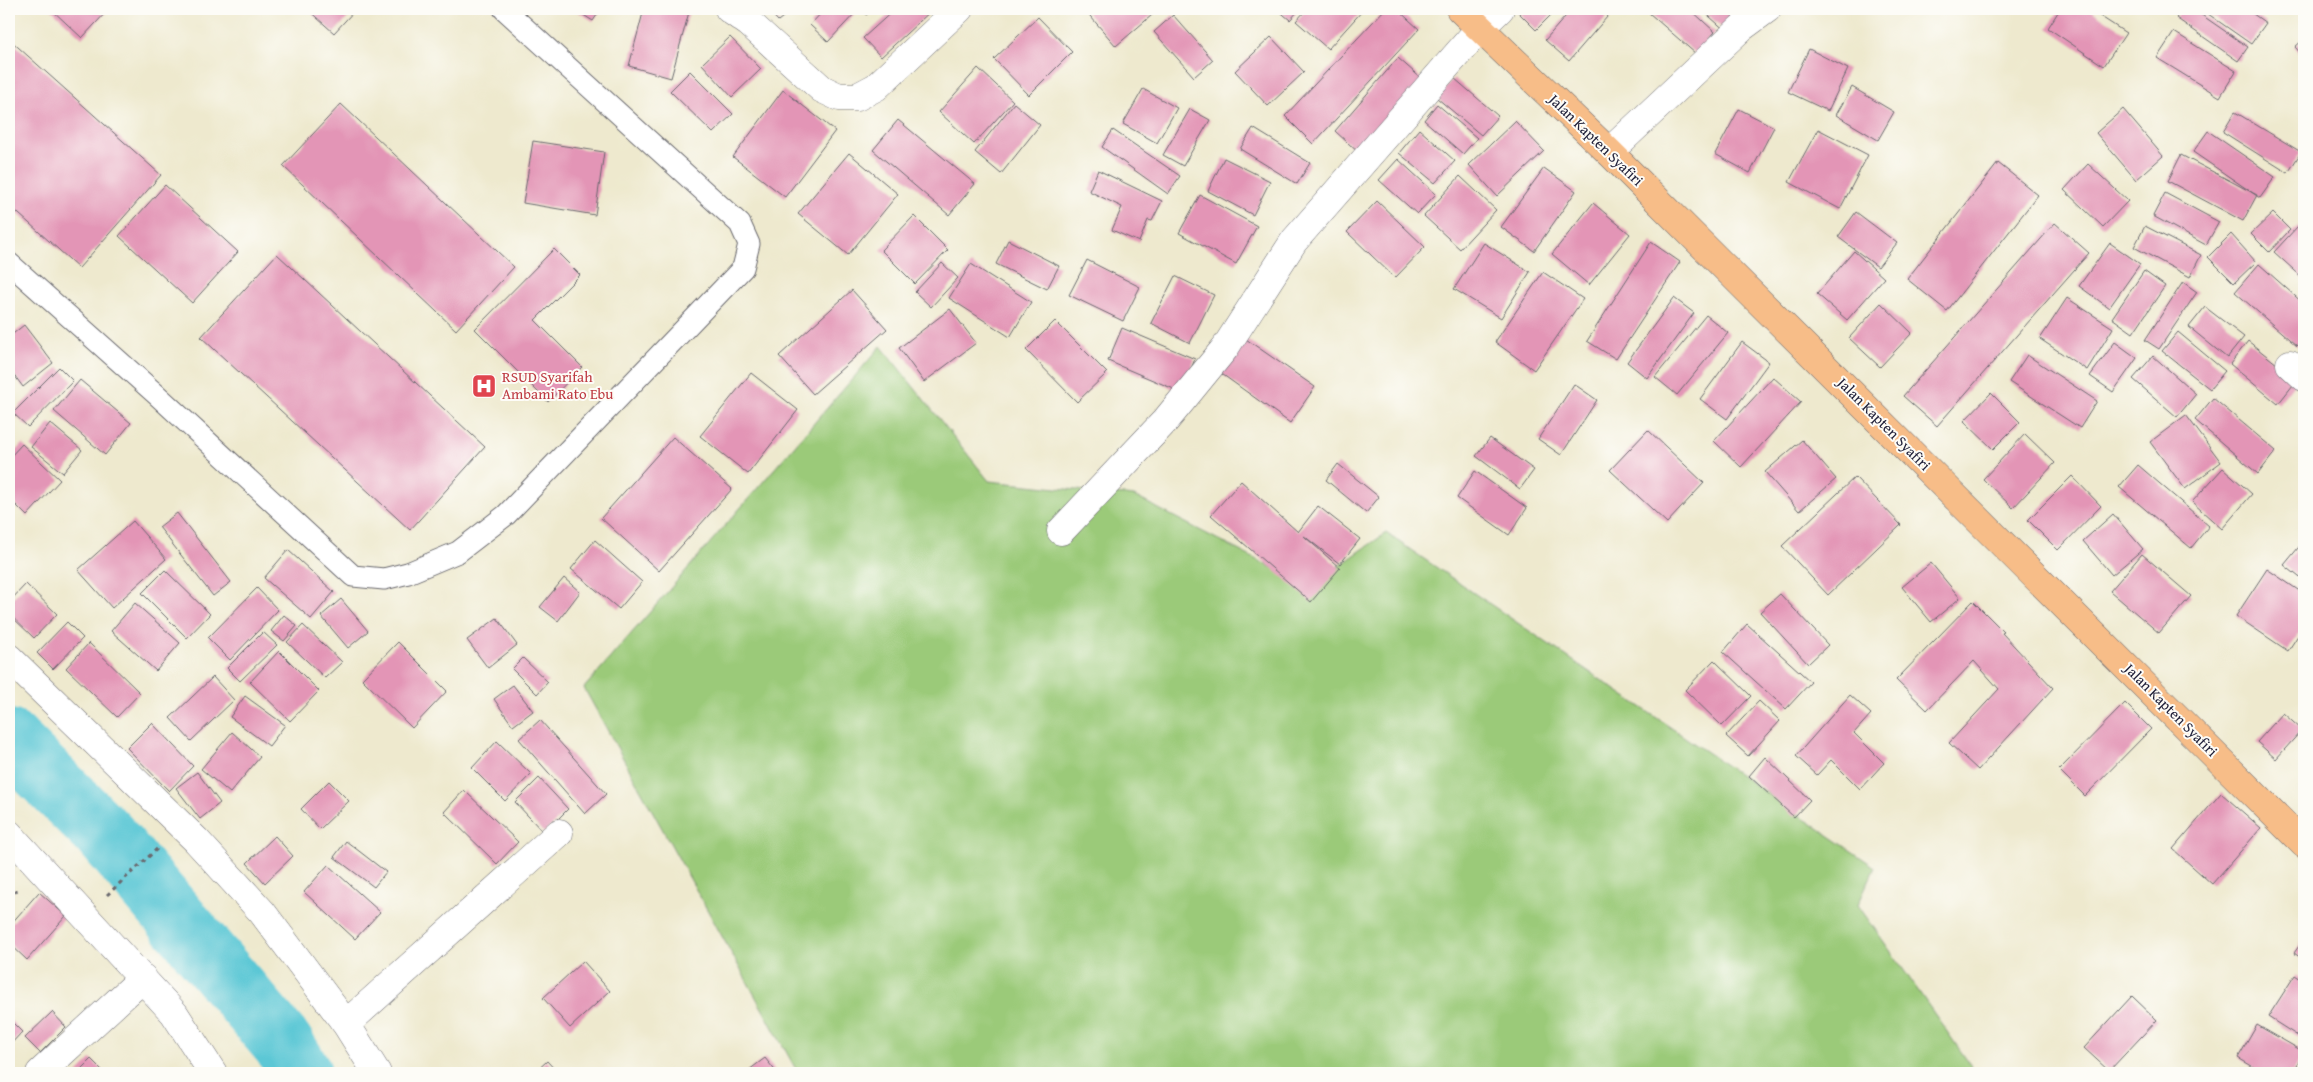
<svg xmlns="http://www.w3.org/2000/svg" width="2313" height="1082" viewBox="0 0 2313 1082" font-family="'Gentium Book Plus',serif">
<rect width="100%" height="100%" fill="#fdfcf7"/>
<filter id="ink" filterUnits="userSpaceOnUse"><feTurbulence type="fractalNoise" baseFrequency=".02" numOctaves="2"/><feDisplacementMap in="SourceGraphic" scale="10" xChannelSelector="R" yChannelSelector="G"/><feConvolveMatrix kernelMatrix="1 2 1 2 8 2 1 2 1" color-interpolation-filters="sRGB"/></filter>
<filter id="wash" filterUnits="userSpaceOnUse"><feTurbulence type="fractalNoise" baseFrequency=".0096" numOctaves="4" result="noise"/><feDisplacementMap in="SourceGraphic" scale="20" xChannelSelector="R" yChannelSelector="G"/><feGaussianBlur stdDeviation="1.12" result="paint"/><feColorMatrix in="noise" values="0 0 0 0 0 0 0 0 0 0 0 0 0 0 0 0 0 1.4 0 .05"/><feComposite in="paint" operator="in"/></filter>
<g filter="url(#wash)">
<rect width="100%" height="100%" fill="#eee9ce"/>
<!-- garden -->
<path fill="#9bca79" stroke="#5e765a" d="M881 346 989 481 1134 496 1309 587 1386 533 1875 867 1858 905 1976 1073H798L584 688Z"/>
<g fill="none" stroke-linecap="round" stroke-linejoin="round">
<!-- river -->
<path stroke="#5bc7d5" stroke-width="62" d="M9 740 106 836 283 1044 301 1073"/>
</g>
<g id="blocks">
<!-- building -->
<path fill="#e395b6" d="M51 9H109L82 38Z
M307 9H356L334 33Z
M574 9H601L593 21Z
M644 9H675L689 12 671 78 629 66Z
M767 9H793L778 21Z
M825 9 858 10 828 42 810 25Z
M861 9H875L866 15Z
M895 9 932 10 881 57 863 38Z
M1084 9H1159L1116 46Z
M1277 9H1300L1290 20Z
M1307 9H1364L1328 49 1296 21Z
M1385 9H1397L1419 29 1313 144 1285 116Z
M1520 9H1557L1536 30 1517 11Z
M1572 9H1614L1569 61 1545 40Z
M1653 9H1690L1715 32 1696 54 1649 13Z
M1701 9H1731L1740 17 1727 32Z
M2060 9H2089L2126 33 2104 66 2048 28Z
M2183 9H2193L2248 47 2238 61 2176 18Z
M2201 9H2246L2266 23 2251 44Z
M1173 15 1213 60 1194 77 1154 32Z
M1038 17 1072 52 1029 95 994 59Z
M2174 32 2236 71 2220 97 2157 58Z
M730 37 761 69 732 97 702 64Z
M1271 37 1304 72 1268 106 1235 71Z
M9 39 161 175 79 268 9 205Z
M2304 39V57L2295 47Z
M1809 49 1848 69 1828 111 1788 92Z
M1398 58 1423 80 1360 154 1335 131Z
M978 68 1013 101 974 144 939 112Z
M690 71 733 114 713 133 670 91Z
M1454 78 1498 116 1481 135 1437 98Z
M1852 87 1894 112 1878 140 1836 115Z
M1143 89 1177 108 1157 143 1123 124Z
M783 90 835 131 785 197 733 157Z
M1014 103 1040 125 1001 174 975 152Z
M341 104 514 267 456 330 283 166Z
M1437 104 1477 138 1463 154 1424 120Z
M1190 109 1210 120 1183 166 1163 155Z
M1739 109 1774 127 1750 173 1715 154Z
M2123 109 2163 156 2136 180 2096 133Z
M2235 112 2301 152 2288 173 2223 132Z
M898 120 975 184 949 215 873 150Z
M1515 121 1544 151 1497 196 1469 165Z
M1253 128 1310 163 1297 184 1240 149Z
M1419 129 1455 161 1435 183 1399 153Z
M1818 129 1868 155 1840 209 1789 182Z
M1113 130 1180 176 1168 194 1102 147Z
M2208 131 2275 177 2260 198 2193 152Z
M533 141 604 152 595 215 523 203Z
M849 153 898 194 848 255 798 214Z
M2181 155 2257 195 2243 221 2168 181Z
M1224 158 1270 181 1253 215 1208 191Z
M1398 159 1436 194 1417 214 1379 180Z
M1998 163 2038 195 1947 311 1907 279Z
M2088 164 2128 201 2103 227 2064 190Z
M1544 168 1576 191 1534 251 1501 227Z
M1098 170 1162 201 1152 221 1148 220 1139 242 1112 230 1122 207 1089 191Z
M1460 176 1496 210 1460 249 1424 216Z
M165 185 238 252 192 303 119 236Z
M2165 193 2219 222 2206 245 2153 216Z
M1200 195 1257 226 1236 264 1179 233Z
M1377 201 1425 247 1395 278 1347 232Z
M1593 203 1630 234 1589 285 1552 254Z
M1856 212 1897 243 1878 267 1838 237Z
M2273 213 2290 230 2269 252 2251 234Z
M914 216 948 250 915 284 881 250Z
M2055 223 2089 253 1937 426 1903 396Z
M2145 226 2201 255 2190 277 2134 247Z
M2298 226 2304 231V279L2274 252Z
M2231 234 2256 262 2234 283 2208 257Z
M1008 240 1059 266 1047 289 996 264Z
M1651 242 1680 262 1616 359 1587 341Z
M1484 243 1530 272 1501 318 1454 289Z
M2110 243 2140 264 2109 308 2079 286Z
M554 249 580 275 535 320 582 367 548 402 475 329Z
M1854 251 1884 278 1847 320 1817 294Z
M277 254 485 447 410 530 201 337Z
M1087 260 1140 287 1123 321 1069 295Z
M942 263 958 278 931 307 915 292Z
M971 264 1031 302 1010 337 949 298Z
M2259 264 2304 304V338L2297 346 2235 292Z
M2144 271 2165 286 2133 333 2112 318Z
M1543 272 1583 299 1534 370 1495 342Z
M1175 276 1214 295 1190 343 1151 323Z
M2183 282 2197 292 2159 349 2145 340Z
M852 290 887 329 813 394 779 356Z
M1674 298 1694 313 1647 378 1627 362Z
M2067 298 2113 328 2087 370 2040 339Z
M1881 303 1912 333 1880 367 1849 338Z
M2205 307 2244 337 2227 358 2189 327Z
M950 309 976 343 924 382 899 348Z
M1706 315 1728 333 1677 395 1655 377Z
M1055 321 1107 373 1077 402 1026 350Z
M24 325 53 363 23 387 9 368V337Z
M1122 328 1195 359 1181 392 1108 361Z
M2178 332 2225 371 2210 389 2162 351Z
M1243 337 1315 387 1290 423 1219 372Z
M2248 341 2297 380 2278 404 2230 364Z
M1742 342 1769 362 1727 419 1700 399Z
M2115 342 2137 358 2113 392 2090 376Z
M2027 355 2097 401 2080 428 2009 382Z
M2153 356 2196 394 2177 417 2133 379Z
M59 367 73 381 28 427 13 413Z
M751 373 798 410 748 474 700 436Z
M1773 377 1801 402 1741 467 1714 441Z
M80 380 131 423 105 455 54 411Z
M1574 384 1597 400 1561 455 1538 439Z
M1991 393 2020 422 1993 449 1964 421Z
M2213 398 2276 451 2258 474 2195 420Z
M2186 415 2221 462 2185 489 2150 442Z
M50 423 82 450 63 473 31 447Z
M1648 430 1704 483 1667 523 1610 470Z
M2025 434 2055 463 2013 508 1983 479Z
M673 437 732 489 659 571 601 518Z
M1490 438 1534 470 1520 489 1476 456Z
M1802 440 1836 479 1799 511 1765 472Z
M22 444 60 480 27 516 9 498V458Z
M1338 464 1379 497 1366 513 1326 480Z
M2138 465 2209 526 2191 548 2119 487Z
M2223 468 2252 494 2222 529 2192 502Z
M1475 471 1527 508 1509 535 1457 498Z
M2072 476 2101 506 2058 550 2028 520Z
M1855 477 1901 525 1828 595 1782 546Z
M1241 481 1298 532 1318 506 1360 539 1340 564 1304 536 1340 568 1311 602 1211 515Z
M177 513 231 582 213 596 159 527Z
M2113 514 2143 549 2112 575 2083 541Z
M133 521 166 559 112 608 78 570Z
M595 540 642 582 619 609 571 569Z
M2303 542 2304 543V581L2284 565Z
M288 550 334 592 311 619 264 578Z
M2142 554 2191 596 2159 633 2110 591Z
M1931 563 1960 598 1931 622 1902 587Z
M2267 569 2304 594V626L2288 651 2236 616Z
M165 570 210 614 187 638 142 593Z
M564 578 580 592 558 621 540 607Z
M26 584 57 614 34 638 9 614V602Z
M257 588 278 610 230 660 208 638Z
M1780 594 1828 645 1808 664 1760 612Z
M341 599 368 631 348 648 321 616Z
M1973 601 2004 632 2002 633 2053 688 1978 770 1949 743 1999 689 1974 661 1927 710 1896 680Z
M135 603 180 643 156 671 111 631Z
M284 615 297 626 284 641 271 631Z
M497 618 517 645 488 668 467 640Z
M67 622 83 638 53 669 37 653Z
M1747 624 1811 682 1786 709 1723 652Z
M303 625 342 662 325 678 287 642Z
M263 632 277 645 240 681 227 668Z
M398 642 447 691 412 728 362 679Z
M89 643 140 693 117 717 66 668Z
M279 651 319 691 290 721 250 682Z
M523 658 548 682 537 694 512 669Z
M1714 660 1751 696 1722 726 1685 690Z
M213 677 234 700 191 741 170 718Z
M513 685 533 711 513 726 494 699Z
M1850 695 1871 714 1854 733 1884 763 1860 789 1831 760 1817 775 1796 756Z
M245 696 285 725 269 746 230 717Z
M1759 701 1780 721 1748 756 1726 736Z
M2125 703 2151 729 2085 796 2059 770Z
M2283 713 2302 730 2276 759 2257 742Z
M540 720 606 794 585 814 519 739Z
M152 723 193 766 169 791 127 748Z
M232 732 260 757 230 793 201 769Z
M497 741 531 774 505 801 472 768Z
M1765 757 1810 800 1794 817 1749 776Z
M197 772 220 803 200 819 176 788Z
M539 778 568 809 544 833 515 802Z
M329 781 349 801 320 829 301 809Z
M464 790 518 842 497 864 444 812Z
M2221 793 2261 828 2212 884 2173 849Z
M275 836 293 856 265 883 247 863Z
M346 841 386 872 374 887 334 857Z
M328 865 380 912 355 939 304 892Z
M39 892 66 916 27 960 9 943V926Z
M2304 939V960L2294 953Z
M583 961 610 991 570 1028 543 998Z
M2295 975 2304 981V1040L2268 1017Z
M2132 996 2157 1020 2109 1071 2084 1048Z
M52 1012 66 1027 40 1053 25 1038Z
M9 1019 22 1032 9 1046Z
M2257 1025 2304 1052 2293 1073H2264L2238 1058Z
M765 1058 777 1073H745Z
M91 1059 105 1073H77Z
M547 1061 558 1073H534Z"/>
</g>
</g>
<g filter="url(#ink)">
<use href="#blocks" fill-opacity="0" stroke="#69686e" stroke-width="1"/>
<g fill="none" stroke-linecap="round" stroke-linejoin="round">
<defs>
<path id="lane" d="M9 263 157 395 353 576 384 579 408 573 458 552 506 515 743 268 749 244 740 224 504 9"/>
<path id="street" d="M729 9 749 23 822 89 839 97H857L876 87 959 9
M1609 152 1741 28 1767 9
M2290 364 2304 377
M1061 531 1166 420 1225 348 1294 241 1480 28 1500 9
M9 658 196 840 262 912 346 1024 377 1073
M9 834 174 1013 213 1073
M346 1024 559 833
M40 1073 143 978"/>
<path id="highway" d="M1460 9 1609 152 2304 844"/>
</defs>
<!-- lane casing -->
<use href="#lane" stroke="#69686e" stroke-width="23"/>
<!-- street casing -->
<use href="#street" stroke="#69686e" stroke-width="29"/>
<!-- highway casing -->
<use href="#highway" stroke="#69686e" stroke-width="29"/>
<!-- path -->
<path stroke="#69686e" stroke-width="3" stroke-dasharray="4 4" stroke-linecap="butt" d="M107 895 158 848
M9 899 18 889"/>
<!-- lane -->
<use href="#lane" stroke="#fff" stroke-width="21"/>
<!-- street -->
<use href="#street" stroke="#fff" stroke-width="28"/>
<!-- highway -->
<use href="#highway" stroke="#f7bd88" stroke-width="28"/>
</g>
</g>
<!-- icons -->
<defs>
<symbol id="hospital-square" viewBox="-11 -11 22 22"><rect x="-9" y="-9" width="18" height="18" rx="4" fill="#e0444e" stroke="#fdfcf7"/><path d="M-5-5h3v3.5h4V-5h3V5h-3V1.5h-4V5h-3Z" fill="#fff"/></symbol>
</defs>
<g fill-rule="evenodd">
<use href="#hospital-square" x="470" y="372" width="28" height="28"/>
</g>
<g text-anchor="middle" stroke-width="4" stroke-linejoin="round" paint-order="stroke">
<!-- street labels -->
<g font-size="15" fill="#22223b" stroke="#fdfcf7">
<text transform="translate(1596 140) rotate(44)" y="5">Jalan Kapten Syafiri</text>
<text transform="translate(1884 424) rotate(45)" y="5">Jalan Kapten Syafiri</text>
<text transform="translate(2171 710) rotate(45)" y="5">Jalan Kapten Syafiri</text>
</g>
<!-- health labels -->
<g font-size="15" fill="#be3a42" stroke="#fdfcf7" text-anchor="start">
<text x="502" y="382">RSUD Syarifah<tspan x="502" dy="17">Ambami Rato Ebu</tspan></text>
</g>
</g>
<!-- margin -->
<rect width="2313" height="1082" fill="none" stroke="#fdfcf7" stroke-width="30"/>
</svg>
